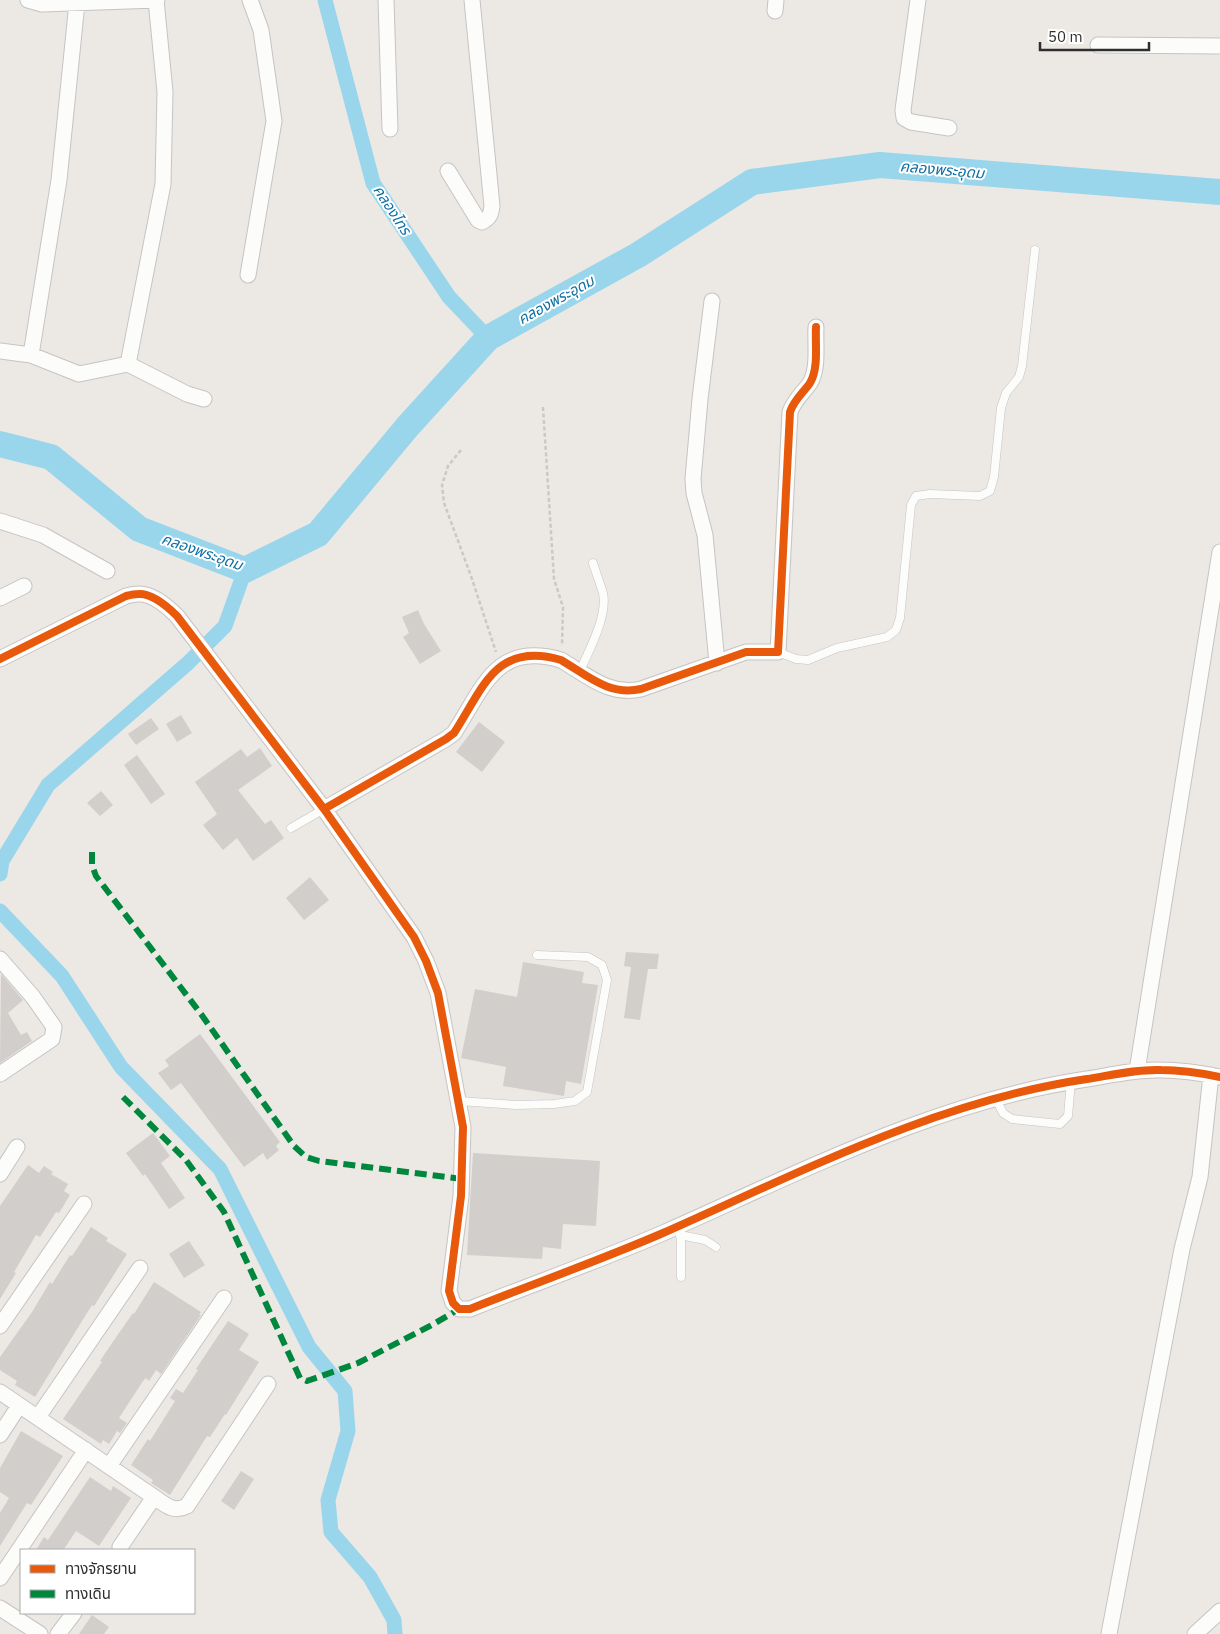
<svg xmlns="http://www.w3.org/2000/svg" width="1220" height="1634" viewBox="0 0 1220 1634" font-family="'IBM Plex Sans','Noto Sans Thai',sans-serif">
<rect width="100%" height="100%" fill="#ece8e4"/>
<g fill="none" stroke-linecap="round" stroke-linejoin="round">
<!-- canal -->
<path stroke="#99d6ec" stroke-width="15" d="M325 0 373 183 449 297 488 338
M0 874 2 861 48 785 188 663 225 626 245 570
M0 911 62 976 121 1067 220 1169 309 1347 345 1391 348 1431 328 1500 331 1532 370 1577 394 1620 395 1634"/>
<!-- river -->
<path stroke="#99d6ec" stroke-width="26" d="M0 444 51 457 139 529 245 570 318 534 408 426 488 338 638 255 752 182 880 165 1220 192"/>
</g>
<!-- building -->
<path fill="#d1cecb" d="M418 610 424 624 441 651 420 664 403 637 409 633 402 617Z
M181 715 192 733 177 742 166 724Z
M151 718 159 729 136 745 128 734Z
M479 722 505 742 482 772 456 752Z
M260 748 272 766 238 790 265 824 271 820 284 838 253 861 237 838 223 850 203 825 217 814 195 782 241 749 247 757Z
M137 755 165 794 151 804 124 765Z
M101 791 113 805 100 816 87 803Z
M310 877 329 900 304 920 286 898Z
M626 952 659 954 657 969H648L640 1020 624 1018 631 967 624 966Z
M523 962 584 972 582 983 598 985 581 1084 566 1081 564 1096 503 1086 506 1067 461 1058 475 989 517 997Z
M1 974 23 1000 8 1013 21 1035 27 1032 32 1041 0 1063Z
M200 1034 280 1142 276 1146 279 1150 267 1160 263 1153 244 1167 181 1083 171 1090 158 1073 169 1066 165 1060Z
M153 1133 170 1156 161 1163 185 1198 169 1209 145 1174 143 1176 126 1153Z
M473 1153 600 1161 596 1226 563 1224 561 1249 543 1247 542 1259 467 1255Z
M28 1165 39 1173 44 1166 53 1172 51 1174 68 1184 64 1191 70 1195 59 1213 56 1212 40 1237 36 1235 14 1272 16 1273 0 1299V1206Z
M91 1227 108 1238 106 1241 127 1254 94 1306 92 1305 35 1397 15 1385 17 1381 0 1370V1357L32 1312 50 1282 52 1284 70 1255 72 1256Z
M189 1241 205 1265 184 1278 169 1254Z
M154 1282 201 1312 199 1315H201L161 1374 156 1370 149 1381 146 1378 143 1381 119 1418 127 1423 120 1433 117 1431 109 1444 103 1440 101 1444 63 1419 102 1362 100 1361 112 1343 133 1313 134 1314Z
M228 1321 249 1334 239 1350 259 1362 226 1415 225 1414 210 1437 207 1436 170 1495 151 1483 153 1480 131 1465 148 1439 150 1441 175 1401 170 1398 176 1389 183 1393 198 1370 196 1369Z
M21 1431 63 1456 31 1505 27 1503 0 1546V1513L9 1498 0 1492V1468Z
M241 1471 254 1479 234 1510 221 1501Z
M90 1477 111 1491 113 1486 131 1498 99 1546 76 1531 64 1549 65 1550H36L44 1537 48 1540Z
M92 1615 109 1627 104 1634H79Z"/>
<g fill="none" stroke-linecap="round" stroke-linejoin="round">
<defs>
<path id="lane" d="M778 652 796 659 808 660 837 648 887 637 896 630 900 618 911 505 916 496 930 494 980 496 990 491 994 477 1001 408 1006 393 1019 377 1022 366 1035 250
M580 671C589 650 608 616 603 593 600 583 596 573 593 563
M291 828 324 809
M995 1097 1003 1113 1012 1119 1060 1124 1068 1116 1071 1081
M459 1101 516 1105 554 1104 575 1101 587 1092 607 980 602 965 588 957 537 955
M681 1225V1277
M680 1235 705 1240 716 1247"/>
<path id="street" d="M28 0 42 4 157 0
M386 0 390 129
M918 0 903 110 904 118 911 122 949 128
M775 11 776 0
M1098 45 1220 46
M448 171 478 220 482 222C490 218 491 214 492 206L472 0
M248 275 274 121 261 30 250 0
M712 301 700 399 693 479 694 493 705 535 717 663
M0 351 31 355 79 374 128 364 187 394 204 399
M31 355 59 180 77 3
M128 364 163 184 165 92 156 0
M0 521 43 535 107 571
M0 598 24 586
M0 659 126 596C130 595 134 594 138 594 152 593 168 607 177 616L324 809 414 937 426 961 438 993 463 1127 461 1196 449 1291 453 1303 459 1309H470L480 1305C541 1281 603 1259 663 1233 801 1172 937 1101 1087 1079 1112 1075 1137 1069 1161 1070 1181 1070 1201 1073 1220 1077
M324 809 446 739 454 733C483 689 495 641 561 660 588 676 609 696 641 689L746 652H778L790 412C794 400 803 393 810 383 819 368 815 344 816 327
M0 959 33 997 54 1027 52 1039 0 1074
M1137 1071 1220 552
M0 1174 17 1147
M0 1326 84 1204
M0 1392 154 1497C166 1505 173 1513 187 1506L268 1384
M38 1417 140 1268
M0 1435 19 1406
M109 1466 224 1298
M120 1547 154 1497
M0 1578 86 1450
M0 1608 40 1634
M58 1634 74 1613
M1109 1634 1182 1249 1200 1177 1211 1075
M1195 1634 1220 1611"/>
</defs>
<!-- lane casing -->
<use href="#lane" stroke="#c5c4c5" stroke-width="9"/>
<!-- street casing -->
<use href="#street" stroke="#c5c4c5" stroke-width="17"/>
<!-- path -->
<path stroke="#c9c9c8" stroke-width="2.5" stroke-dasharray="4 2.5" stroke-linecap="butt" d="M543 407 554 579 563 607 562 646
M461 450 448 466 442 485 444 503 471 576 496 652"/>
<!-- lane -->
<use href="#lane" stroke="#fcfcfb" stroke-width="8"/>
<!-- street -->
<use href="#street" stroke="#fcfcfb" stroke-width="15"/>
<!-- quiet -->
<path stroke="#00873e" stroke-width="6" stroke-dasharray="12 6" stroke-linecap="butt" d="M92 852V865L96 876 201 1014 294 1146 306 1157 319 1161 462 1179
M123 1097 186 1160 224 1212 300 1378 307 1381 358 1363 432 1325 459 1309"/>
<defs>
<path id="cycleway" d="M0 659 126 596C130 595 134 594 138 594 152 593 168 607 177 616L324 809 414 937 426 961 438 993 463 1127 461 1196 449 1291 453 1303 459 1309H470L480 1305C541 1281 603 1259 663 1233 801 1172 937 1101 1087 1079 1112 1075 1137 1069 1161 1070 1181 1070 1201 1073 1220 1077
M324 809 446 739 454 733C483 689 495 641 561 660 588 676 609 696 641 689L746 652H778L790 412C794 400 803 393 810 383 819 368 815 344 816 327"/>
</defs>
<!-- cycleway casing -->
<use href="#cycleway" stroke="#fff" stroke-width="11"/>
<!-- cycleway -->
<use href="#cycleway" stroke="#e8590c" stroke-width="8"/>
</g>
<g text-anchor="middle" stroke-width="4" stroke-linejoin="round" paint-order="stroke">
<!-- water labels -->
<g font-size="15" font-style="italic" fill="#0d6fa3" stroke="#fff">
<text transform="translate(942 170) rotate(5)" y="5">คลองพระอุดม</text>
<text transform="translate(392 210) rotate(57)" y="5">คลองไทร</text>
<text transform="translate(556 300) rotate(-29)" y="5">คลองพระอุดม</text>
<text transform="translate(202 552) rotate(19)" y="5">คลองพระอุดม</text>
</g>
</g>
<!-- legend -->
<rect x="20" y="1549" width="175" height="65" fill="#ffffff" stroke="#ababab"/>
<rect x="30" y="1565" width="25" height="8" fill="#e8590c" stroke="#ababab"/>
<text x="65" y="1574" font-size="15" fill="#2e2e2e">ทางจักรยาน</text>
<rect x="30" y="1590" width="25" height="8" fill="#00873e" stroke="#ababab"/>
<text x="65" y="1599" font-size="15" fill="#2e2e2e">ทางเดิน</text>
<!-- scale -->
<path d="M1040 42v8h109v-8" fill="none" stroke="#2e2e2e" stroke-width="2.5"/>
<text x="1048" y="42" font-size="15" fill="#2e2e2e" stroke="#ffffff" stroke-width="4" paint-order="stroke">50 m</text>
</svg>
